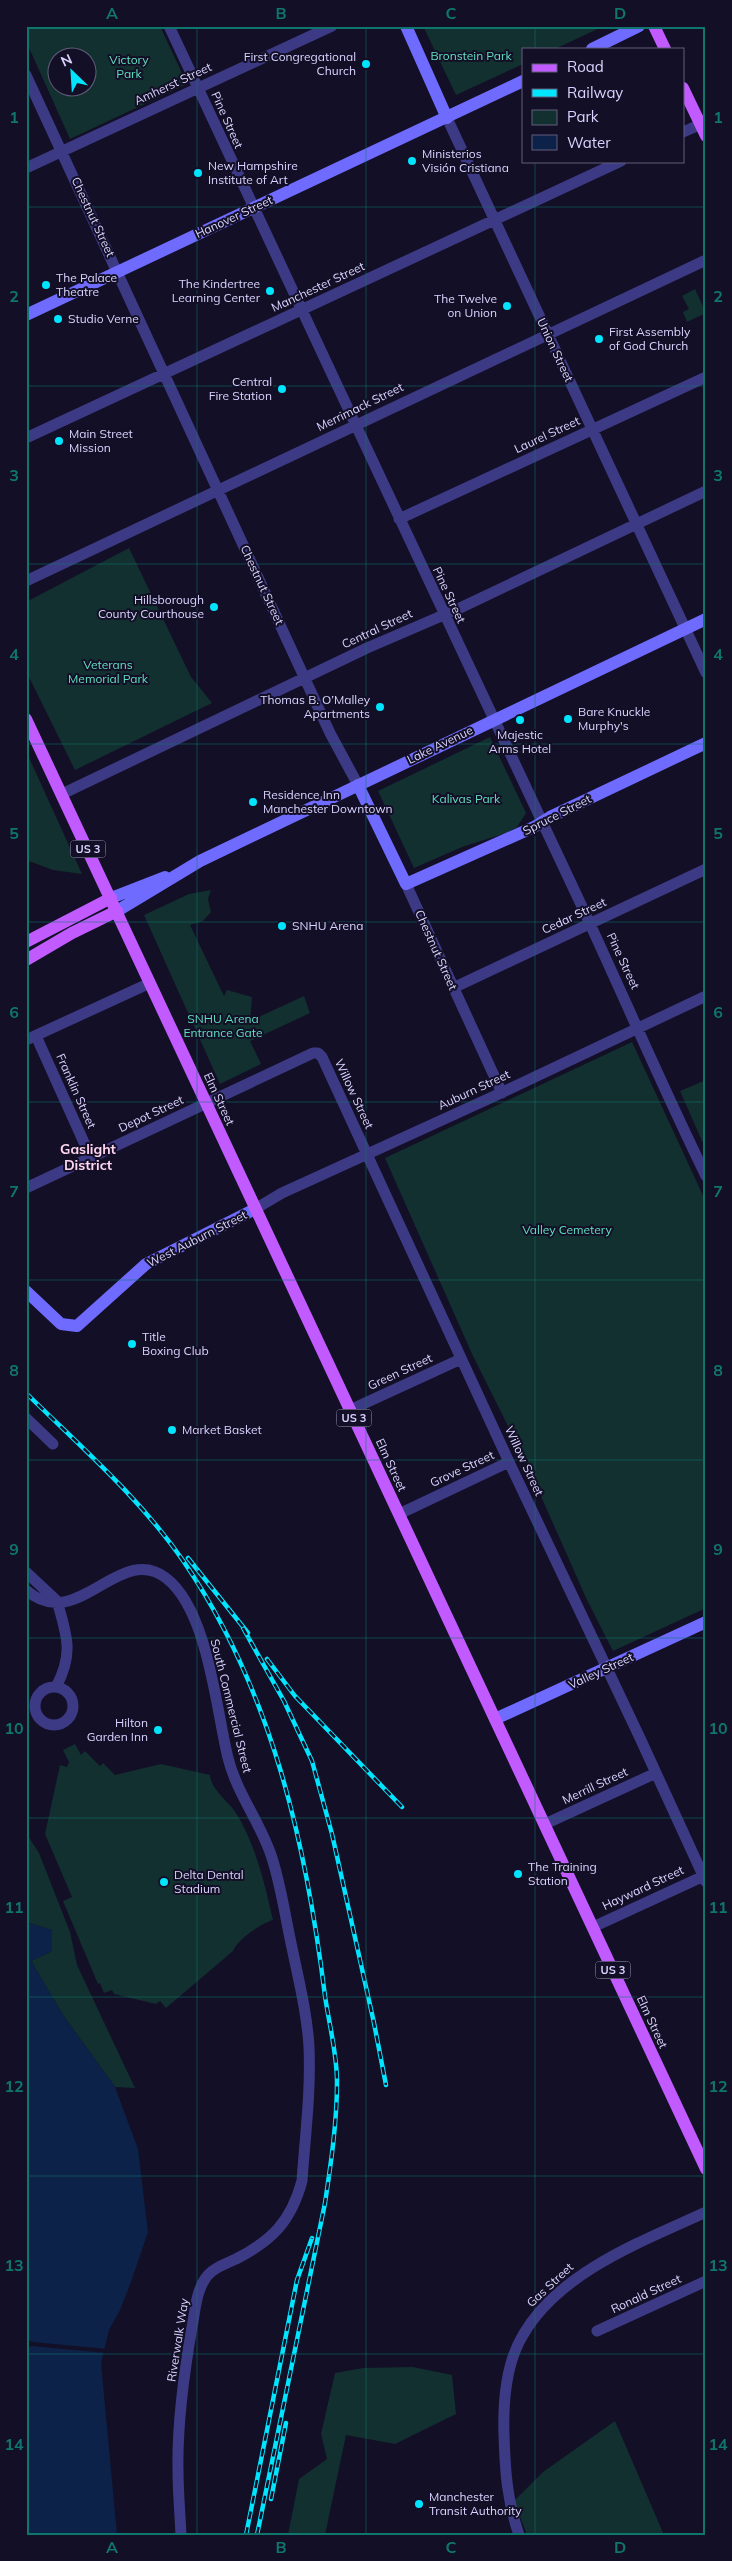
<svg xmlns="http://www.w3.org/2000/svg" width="732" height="2561" viewBox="0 0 732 2561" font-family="Mulish,sans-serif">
<rect width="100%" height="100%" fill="#130f26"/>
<!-- green -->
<path fill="#12302f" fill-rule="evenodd" d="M26 26H160L187 84 70 139 26 41ZM58 58H88V88H58Z
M423 26H604L555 49H523V64L456 95Z
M695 289 706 313 687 322 683 312 689 309 682 296Z
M129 548 191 677 212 703 75 770 26 671V602Z
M490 737 526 813 517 827 506 833 462 847 414 868 378 791Z
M26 751 82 874 53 870 26 860Z
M211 890 208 899 211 912 203 921 190 925 224 996 227 990 252 997 250 1021 304 996 310 1013 250 1041 261 1064 220 1084 144 915 189 894Z
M632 1042 706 1202V1608L613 1651 587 1600 524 1458 473 1356 385 1158Z
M706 1080V1150L680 1091Z
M75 1744 81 1755 85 1751 100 1766 103 1763 115 1775 161 1764 210 1775C211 1790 229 1802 236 1813 256 1845 265 1885 273 1920 261 1923 236 1941 233 1951L166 2008 160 2001 156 2004 114 1994 112 1990 104 1993 100 1983 98 1984 63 1901 72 1897 45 1834 60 1765 67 1767 69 1762 63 1750Z
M26 1833 39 1853 70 1932 77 1965 135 2088 115 2087 63 2015 31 1961 52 1951V1930L26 1922Z
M413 2367 452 2375 456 2414 395 2444 346 2435 325 2535H288L299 2479 327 2459 321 2434 335 2373 363 2368Z
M615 2421 664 2535H527L514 2501 543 2472Z"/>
<!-- water -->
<path fill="#0c2248" d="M26 1922 52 1930V1951L31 1961 63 2015 115 2087 138 2149 148 2232 131 2282 120 2310 109 2330 101 2363 117 2535H26Z"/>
<!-- pier -->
<path fill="#130f26" d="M26 2339 33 2342 107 2349 106 2353 32 2346 26 2348Z"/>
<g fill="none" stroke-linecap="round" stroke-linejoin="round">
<!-- street -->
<path stroke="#3d3a85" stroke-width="11" d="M169 26C305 317 441 607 578 898 621 990 661 1084 706 1176
M26 75 330 733 358 785
M447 118 706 673
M683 132 706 122
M26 168 332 26
M26 438 621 161
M399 519 706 377
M26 581 706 260
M62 794 367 648 460 608 706 491
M406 884 502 1093
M453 988 706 869
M36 1036 91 1158
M26 1040 150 983
M26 1188 313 1053H318L322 1057 509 1462 640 1738 706 1882
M255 1209 282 1193 488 1099 706 996
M350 1410 461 1359
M26 1418 53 1444
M399 1514 509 1462
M26 1572 57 1601
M26 1590C77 1635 119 1542 166 1578 208 1610 216 1709 228 1758 237 1794 261 1823 272 1858 281 1886 285 1915 291 1943 298 1977 307 2012 309 2047 311 2092 305 2137 302 2181 291 2221 273 2240 236 2259 225 2264 211 2269 205 2279 196 2292 195 2312 192 2327 184 2373 177 2423 178 2470 178 2492 180 2513 181 2535
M56 1687C74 1653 67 1636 57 1601
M35 1706a19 19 0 1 1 38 0a19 19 0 1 1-38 0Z
M545 1824 656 1773
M593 1927 706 1875
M597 2331 706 2281
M519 2535C507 2500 505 2471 504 2434 503 2402 506 2363 523 2335 559 2272 643 2241 706 2212"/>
<!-- secondary -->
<path stroke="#6f6bff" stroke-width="12" d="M406 26 447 118
M592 49 639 26
M26 315 523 81
M358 785 406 884 534 827 550 817 706 743
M111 898 165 877
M117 911 200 861 706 619
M26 1291 61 1324 77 1326 146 1264 255 1209
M495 1719 706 1622"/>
<!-- primary -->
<path stroke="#c25bff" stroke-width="12" d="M654 26 665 49
M683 88 706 136
M26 719 706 2169
M26 942 111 898
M26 960 72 933 117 911"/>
<defs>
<path id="rail" d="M26 1393C81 1447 140 1498 184 1562 272 1691 306 1843 325 1996 329 2024 337 2053 337 2082 337 2122 331 2163 325 2203L257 2535
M188 1558 248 1633
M243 1628 284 1701 312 1761 332 1834 374 2023 386 2085
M267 1659 295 1696 402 1807
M271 2499 286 2423
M246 2535 297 2280 312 2238"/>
</defs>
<!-- rail casing -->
<use href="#rail" stroke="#00e5ff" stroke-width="4.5"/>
<!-- rail -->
<use href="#rail" stroke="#130f26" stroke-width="2.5" stroke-dasharray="8" stroke-linecap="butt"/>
</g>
<!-- grid -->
<path fill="none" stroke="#0f766e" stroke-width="1" stroke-opacity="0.55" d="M197 26V2535M366 26V2535M535 26V49M535 161V2535M26 207H706M26 386H706M26 564H706M26 744H706M26 922H706M26 1102H706M26 1280H706M26 1460H706M26 1638H706M26 1818H706M26 1997H706M26 2176H706M26 2354H706"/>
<!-- markers -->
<g fill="#00e5ff" stroke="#130f26" stroke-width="2">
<circle cx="366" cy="64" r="5"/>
<circle cx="412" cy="161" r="5"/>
<circle cx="198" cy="173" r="5"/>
<circle cx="46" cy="285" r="5"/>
<circle cx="270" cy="291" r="5"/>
<circle cx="507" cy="306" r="5"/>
<circle cx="58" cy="319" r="5"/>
<circle cx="599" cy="339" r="5"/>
<circle cx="282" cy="389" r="5"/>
<circle cx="59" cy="441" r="5"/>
<circle cx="214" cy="607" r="5"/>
<circle cx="380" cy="707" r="5"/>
<circle cx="568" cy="719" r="5"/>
<circle cx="520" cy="720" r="5"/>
<circle cx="253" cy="802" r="5"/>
<circle cx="282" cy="926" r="5"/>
<circle cx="132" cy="1344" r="5"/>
<circle cx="172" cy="1430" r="5"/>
<circle cx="158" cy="1730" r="5"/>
<circle cx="518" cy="1874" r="5"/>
<circle cx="164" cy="1882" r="5"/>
<circle cx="419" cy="2504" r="5"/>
</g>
<g text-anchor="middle" stroke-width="4" stroke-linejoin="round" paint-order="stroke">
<!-- shield labels -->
<g fill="#130f26" stroke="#9e99be" stroke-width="1">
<rect x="70.5" y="840.5" width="35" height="17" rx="4"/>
<rect x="336.5" y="1409.5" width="35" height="17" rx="4"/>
<rect x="595.5" y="1961.5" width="35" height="17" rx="4"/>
</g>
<g font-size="11" font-weight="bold" fill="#d9d4ff">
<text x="88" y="853">US 3</text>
<text x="354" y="1422">US 3</text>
<text x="613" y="1974">US 3</text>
</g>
<!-- park labels -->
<g font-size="12" fill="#5fe0c0" stroke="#130f26">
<text x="471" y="60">Bronstein Park</text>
<text x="129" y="64">Victory<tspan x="129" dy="14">Park</tspan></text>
<text x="108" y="669">Veterans<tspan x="108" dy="14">Memorial Park</tspan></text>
<text x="466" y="803">Kalivas Park</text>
<text x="223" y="1023">SNHU Arena<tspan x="223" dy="14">Entrance Gate</tspan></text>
<text x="567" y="1234">Valley Cemetery</text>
</g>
<!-- poi labels -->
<g font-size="12" fill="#d9d4ff" stroke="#130f26" text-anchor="start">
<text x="356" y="61" text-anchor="end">First Congregational<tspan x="356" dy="14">Church</tspan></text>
<text x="422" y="158">Ministerios<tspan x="422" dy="14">Visión Cristiana</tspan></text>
<text x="208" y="170">New Hampshire<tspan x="208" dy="14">Institute of Art</tspan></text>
<text x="56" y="282">The Palace<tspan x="56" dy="14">Theatre</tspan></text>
<text x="260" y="288" text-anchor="end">The Kindertree<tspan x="260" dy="14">Learning Center</tspan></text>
<text x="497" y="303" text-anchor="end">The Twelve<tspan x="497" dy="14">on Union</tspan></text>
<text x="68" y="323">Studio Verne</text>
<text x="609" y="336">First Assembly<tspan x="609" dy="14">of God Church</tspan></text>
<text x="272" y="386" text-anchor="end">Central<tspan x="272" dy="14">Fire Station</tspan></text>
<text x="69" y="438">Main Street<tspan x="69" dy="14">Mission</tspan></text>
<text x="204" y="604" text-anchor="end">Hillsborough<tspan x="204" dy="14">County Courthouse</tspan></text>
<text x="370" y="704" text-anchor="end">Thomas B. O’Malley<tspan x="370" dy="14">Apartments</tspan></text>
<text x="578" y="716">Bare Knuckle<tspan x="578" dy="14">Murphy's</tspan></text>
<text x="520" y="739" text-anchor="middle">Majestic<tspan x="520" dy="14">Arms Hotel</tspan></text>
<text x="263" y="799">Residence Inn<tspan x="263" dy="14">Manchester Downtown</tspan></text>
<text x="292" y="930">SNHU Arena</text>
<text x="142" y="1341">Title<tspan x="142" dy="14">Boxing Club</tspan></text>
<text x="182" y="1434">Market Basket</text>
<text x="148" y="1727" text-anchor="end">Hilton<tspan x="148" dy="14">Garden Inn</tspan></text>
<text x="528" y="1871">The Training<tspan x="528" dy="14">Station</tspan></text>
<text x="174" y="1879">Delta Dental<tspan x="174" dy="14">Stadium</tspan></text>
<text x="429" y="2501">Manchester<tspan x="429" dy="14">Transit Authority</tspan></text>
</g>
<!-- street labels -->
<g font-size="12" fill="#d9d4ff" stroke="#130f26">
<text transform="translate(173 84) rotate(-25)" y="4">Amherst Street</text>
<text transform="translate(227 120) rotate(66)" y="4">Pine Street</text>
<text transform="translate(93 217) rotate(65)" y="4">Chestnut Street</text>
<text transform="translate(234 217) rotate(-25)" y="4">Hanover Street</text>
<text transform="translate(318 287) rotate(-25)" y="4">Manchester Street</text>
<text transform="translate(555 350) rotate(65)" y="4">Union Street</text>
<text transform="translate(360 407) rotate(-26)" y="4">Merrimack Street</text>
<text transform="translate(547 435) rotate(-25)" y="4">Laurel Street</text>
<text transform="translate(262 585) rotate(65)" y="4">Chestnut Street</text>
<text transform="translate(449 595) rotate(65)" y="4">Pine Street</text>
<text transform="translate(377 629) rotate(-25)" y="4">Central Street</text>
<text transform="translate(440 745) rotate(-26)" y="4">Lake Avenue</text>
<text transform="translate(557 815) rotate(-27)" y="4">Spruce Street</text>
<text transform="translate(574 916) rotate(-25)" y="4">Cedar Street</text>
<text transform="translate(436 950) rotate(66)" y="4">Chestnut Street</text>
<text transform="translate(623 961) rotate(65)" y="4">Pine Street</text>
<text transform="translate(474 1090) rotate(-25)" y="4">Auburn Street</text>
<text transform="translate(76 1091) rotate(66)" y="4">Franklin Street</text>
<text transform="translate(354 1094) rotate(65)" y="4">Willow Street</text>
<text transform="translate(219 1099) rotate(65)" y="4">Elm Street</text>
<text transform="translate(151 1114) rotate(-25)" y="4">Depot Street</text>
<text transform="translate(197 1239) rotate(-27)" y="4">West Auburn Street</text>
<text transform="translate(400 1372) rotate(-25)" y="4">Green Street</text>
<text transform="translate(524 1461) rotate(65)" y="4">Willow Street</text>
<text transform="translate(391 1465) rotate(65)" y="4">Elm Street</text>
<text transform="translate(462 1469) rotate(-25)" y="4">Grove Street</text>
<text transform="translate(601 1671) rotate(-25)" y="4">Valley Street</text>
<text transform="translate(231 1706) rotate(76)" y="4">South Commercial Street</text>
<text transform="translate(595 1786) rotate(-25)" y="4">Merrill Street</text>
<text transform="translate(643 1888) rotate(-25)" y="4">Hayward Street</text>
<text transform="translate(652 2022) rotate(65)" y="4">Elm Street</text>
<text transform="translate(550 2285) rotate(-43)" y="4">Gas Street</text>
<text transform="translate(646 2294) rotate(-25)" y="4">Ronald Street</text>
<text transform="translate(178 2340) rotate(-81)" y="4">Riverwalk Way</text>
</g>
<!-- neighbourhood labels -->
<g font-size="14" font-weight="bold" fill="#ffd6f0" stroke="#130f26">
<text x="88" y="1154">Gaslight<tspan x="88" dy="16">District</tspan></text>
</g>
</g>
<!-- border -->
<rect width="732" height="2561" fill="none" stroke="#130f26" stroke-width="55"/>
<!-- legend -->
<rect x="522" y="48" width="162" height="115" fill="#130f26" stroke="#625e7d"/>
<rect x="532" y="64" width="25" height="8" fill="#c25bff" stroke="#625e7d"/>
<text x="567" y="72" font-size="15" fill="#d9d4ff">Road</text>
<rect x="532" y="89" width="25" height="8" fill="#00e5ff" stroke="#625e7d"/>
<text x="567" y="98" font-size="15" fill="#d9d4ff">Railway</text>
<rect x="532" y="110" width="25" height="15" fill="#12302f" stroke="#625e7d"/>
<text x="567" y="122" font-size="15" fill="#d9d4ff">Park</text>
<rect x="532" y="135" width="25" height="15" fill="#0c2248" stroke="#625e7d"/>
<text x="567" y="148" font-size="15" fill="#d9d4ff">Water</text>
<!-- north arrow -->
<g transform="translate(72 72) rotate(335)"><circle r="24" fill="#130f26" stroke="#625e7d"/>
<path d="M0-4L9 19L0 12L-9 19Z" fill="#00e5ff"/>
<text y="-8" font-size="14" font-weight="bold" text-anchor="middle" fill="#d9d4ff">N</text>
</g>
<rect x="28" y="28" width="676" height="2506" fill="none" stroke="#0f766e" stroke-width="2"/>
<g font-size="16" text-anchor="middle" font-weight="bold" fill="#0f766e">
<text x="112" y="19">A</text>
<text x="281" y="19">B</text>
<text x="451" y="19">C</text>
<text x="620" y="19">D</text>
<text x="14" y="123">1</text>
<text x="718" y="123">1</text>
<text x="14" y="302">2</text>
<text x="718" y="302">2</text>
<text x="14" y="481">3</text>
<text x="718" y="481">3</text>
<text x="14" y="660">4</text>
<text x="718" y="660">4</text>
<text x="14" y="839">5</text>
<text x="718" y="839">5</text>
<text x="14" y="1018">6</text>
<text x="718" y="1018">6</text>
<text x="14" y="1197">7</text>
<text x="718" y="1197">7</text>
<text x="14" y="1376">8</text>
<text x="718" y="1376">8</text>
<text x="14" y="1555">9</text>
<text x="718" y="1555">9</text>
<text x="14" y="1734">10</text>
<text x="718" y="1734">10</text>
<text x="14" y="1913">11</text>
<text x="718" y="1913">11</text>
<text x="14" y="2092">12</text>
<text x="718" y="2092">12</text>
<text x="14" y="2271">13</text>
<text x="718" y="2271">13</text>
<text x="14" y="2450">14</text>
<text x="718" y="2450">14</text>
<text x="112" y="2553">A</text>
<text x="281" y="2553">B</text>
<text x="451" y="2553">C</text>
<text x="620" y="2553">D</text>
</g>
</svg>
